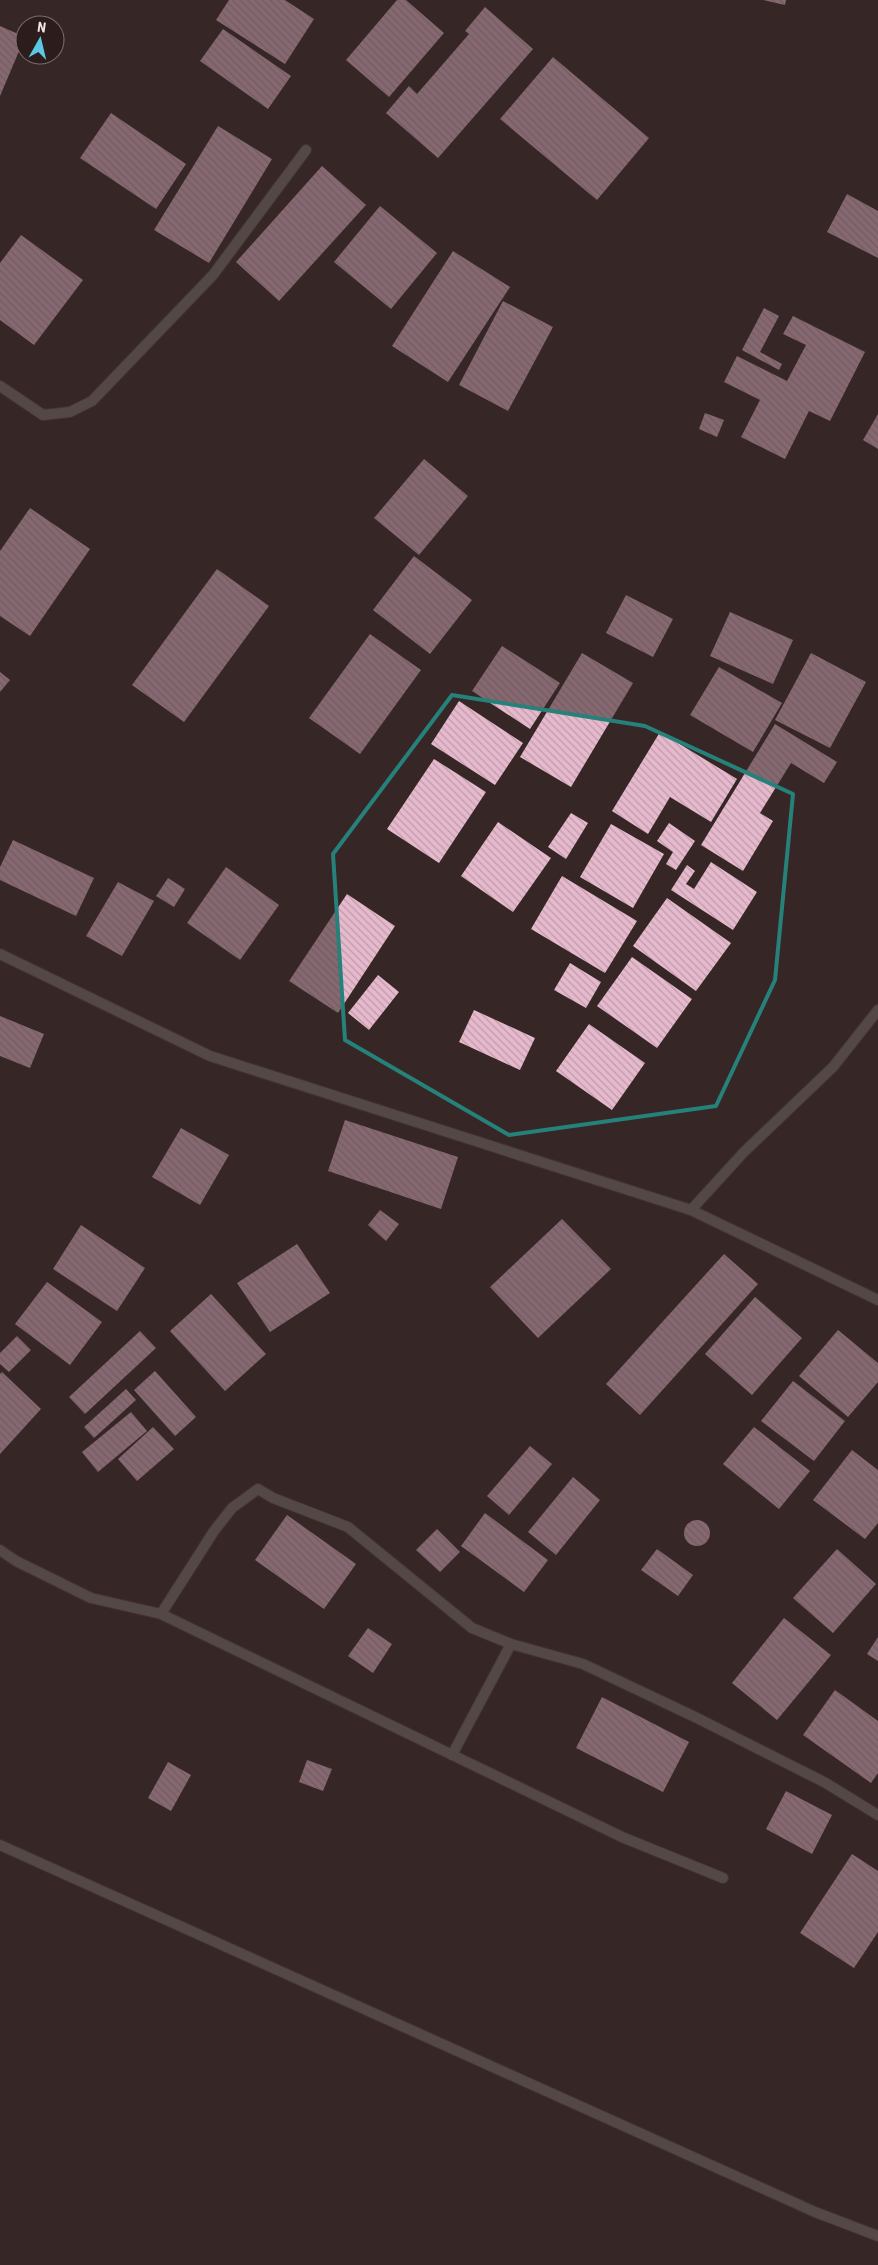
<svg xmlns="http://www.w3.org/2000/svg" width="878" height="2265" viewBox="0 0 878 2265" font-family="'Roboto Condensed',sans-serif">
<defs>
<pattern id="building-back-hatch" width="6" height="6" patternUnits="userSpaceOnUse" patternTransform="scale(1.25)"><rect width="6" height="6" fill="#e6b9cd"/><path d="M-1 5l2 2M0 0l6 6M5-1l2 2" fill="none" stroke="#be9cab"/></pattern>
</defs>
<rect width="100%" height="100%" fill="#362726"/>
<!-- building -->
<path fill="url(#building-back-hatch)" d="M229 0H285L314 19 285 64 216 20Z
M397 0H406L444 33 389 97 346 60Z
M763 0H786L785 5Z
M485 7 533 49 438 158 386 113 409 86 417 94 469 34 465 31Z
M0 26 25 37 0 96Z
M223 29 291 76 268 109 200 61Z
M553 57 649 138 597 200 500 119Z
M111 113 186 164 156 209 80 158Z
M218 126 272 159 209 263 154 230Z
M322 166 366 205 279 301 236 262Z
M847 194 878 211V258L827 232Z
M380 206 437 253 391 309 334 262Z
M21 235 83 280 34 345 0 320V263Z
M453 251 510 287 448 382 392 346Z
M503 301 553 327 508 411 459 385Z
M764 308 779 316 760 352 782 364 779 370 742 350Z
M793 316 865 352 830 421 809 411 785 459 741 437 760 400 724 382 737 356 787 381 806 345 783 334Z
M705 413 724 420 717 437 699 429Z
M878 414V449L863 440Z
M424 459 468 496 419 555 374 518Z
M30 508 90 549 30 636 0 616V551Z
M414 556 472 600 430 654 373 610Z
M217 569 269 606 184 722 132 685Z
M626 595 673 619 653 657 606 633Z
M730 612 793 640 773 684 710 656Z
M370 634 421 670 360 754 309 718Z
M502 646 560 683 530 729 472 691Z
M582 653 633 683 571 787 520 757Z
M811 653 866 682 830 748 775 720Z
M719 667 782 703 753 752 690 715Z
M0 672 10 680 0 692Z
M459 701 523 743 495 785 431 744Z
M775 724 837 762 824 783 791 763 760 813 773 821 743 871 701 845Z
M660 732 737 779 711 822 670 797 648 834 612 811Z
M434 759 486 792 439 863 387 829Z
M571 813 588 823 566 859 548 847Z
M498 822 551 858 513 912 461 876Z
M669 823 695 841 676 870 666 864 673 852 657 841Z
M611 824 664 854 633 908 580 877Z
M13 840 94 878 76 916 0 880V867Z
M711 862 757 892 733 930 671 890 687 865 695 871 686 884 694 889Z
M226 867 279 905 240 960 187 923Z
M562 876 637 921 605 973 531 929Z
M168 878 185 889 174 907 156 896Z
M118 882 154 901 122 956 86 936Z
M347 894 395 926 338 1013 289 981Z
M667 898 731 943 696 991 633 946Z
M632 957 692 999 657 1048 597 1006Z
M570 963 601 982 586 1008 554 990Z
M378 975 399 992 369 1030 348 1013Z
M474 1010 535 1038 520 1070 459 1042Z
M0 1016 44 1034 30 1068 0 1056Z
M589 1024 645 1063 612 1110 556 1071Z
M345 1120 458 1157 441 1209 328 1171Z
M181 1128 229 1155 200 1205 152 1177Z
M380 1210 399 1224 386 1241 368 1225Z
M562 1219 611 1269 538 1338 490 1287Z
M81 1225 145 1268 117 1311 53 1269Z
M297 1244 330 1293 270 1332 237 1283Z
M724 1254 758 1284 640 1415 606 1384Z
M47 1282 102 1322 70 1365 15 1324Z
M211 1294 266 1354 225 1391 170 1331Z
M755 1297 802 1338 752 1395 705 1354Z
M838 1330 878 1363V1382L848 1417 799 1376Z
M140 1331 156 1348 85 1414 69 1397Z
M17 1336 31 1350 9 1372 0 1364V1353Z
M155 1371 196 1417 175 1436 134 1390Z
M2 1372 41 1409 0 1454V1374Z
M793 1381 845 1421 814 1461 761 1421Z
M126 1389 136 1400 94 1438 84 1427Z
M131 1412 147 1431 98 1472 82 1452Z
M153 1427 174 1449 137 1481 118 1459Z
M754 1427 810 1471 779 1509 723 1464Z
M530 1446 552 1464 509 1515 487 1496Z
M852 1450 878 1470V1523L865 1539 813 1500Z
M573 1477 600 1500 556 1555 528 1532Z
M485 1513 548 1560 524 1592 461 1546Z
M287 1515 356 1564 324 1609 255 1560Z
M684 1533a13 13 0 1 1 26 0a13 13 0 1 1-26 0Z
M437 1529 460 1552 440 1572 416 1550Z
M657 1549 693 1575 678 1596 641 1570Z
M837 1549 876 1584 833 1633 793 1598Z
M784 1618 831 1655 777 1720 732 1683Z
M368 1628 392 1644 373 1673 348 1656Z
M878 1637V1661L867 1654Z
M835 1690 878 1721V1773L871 1783 803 1735Z
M602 1697 689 1742 663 1792 576 1748Z
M307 1760 332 1769 323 1791 299 1782Z
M168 1762 191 1775 171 1811 148 1798Z
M786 1791 832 1815 812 1854 766 1829Z
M852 1854 878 1871V1932L854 1968 800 1933Z"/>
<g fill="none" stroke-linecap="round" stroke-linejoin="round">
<defs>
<path id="minor" d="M0 386 43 415 70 412 92 401 213 275 306 150
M0 954 210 1056 691 1210 878 1300
M691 1210 744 1152 833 1067 878 1010
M0 1550 16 1561 91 1598 161 1614 214 1531 232 1508 258 1489 273 1498 348 1527 472 1628 511 1644 583 1664 695 1717 824 1782 878 1815
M161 1614 622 1837 723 1878
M452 1755 511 1644
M0 1845 815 2212 878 2236"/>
</defs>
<!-- minor casing -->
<use href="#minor" stroke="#504241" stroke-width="12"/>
<!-- minor -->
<use href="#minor" stroke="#78726d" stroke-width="10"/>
</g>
<!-- marked area -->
<path d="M0 0H878V2265H0ZM452 695 645 726 793 794 775 980 716 1106 509 1135 345 1040 333 854Z" fill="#362726" fill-opacity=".55" fill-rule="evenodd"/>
<path fill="none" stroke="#25817a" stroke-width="4" stroke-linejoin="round" d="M452 695 645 726 793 794 775 980 716 1106 509 1135 345 1040 333 854Z"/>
<!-- north arrow -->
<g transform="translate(40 40) rotate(8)"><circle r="24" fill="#2c1d1c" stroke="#7a6d6c"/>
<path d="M0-4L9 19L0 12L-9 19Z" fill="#5bc8e6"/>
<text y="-8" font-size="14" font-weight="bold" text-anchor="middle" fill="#efe5e4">N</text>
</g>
</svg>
